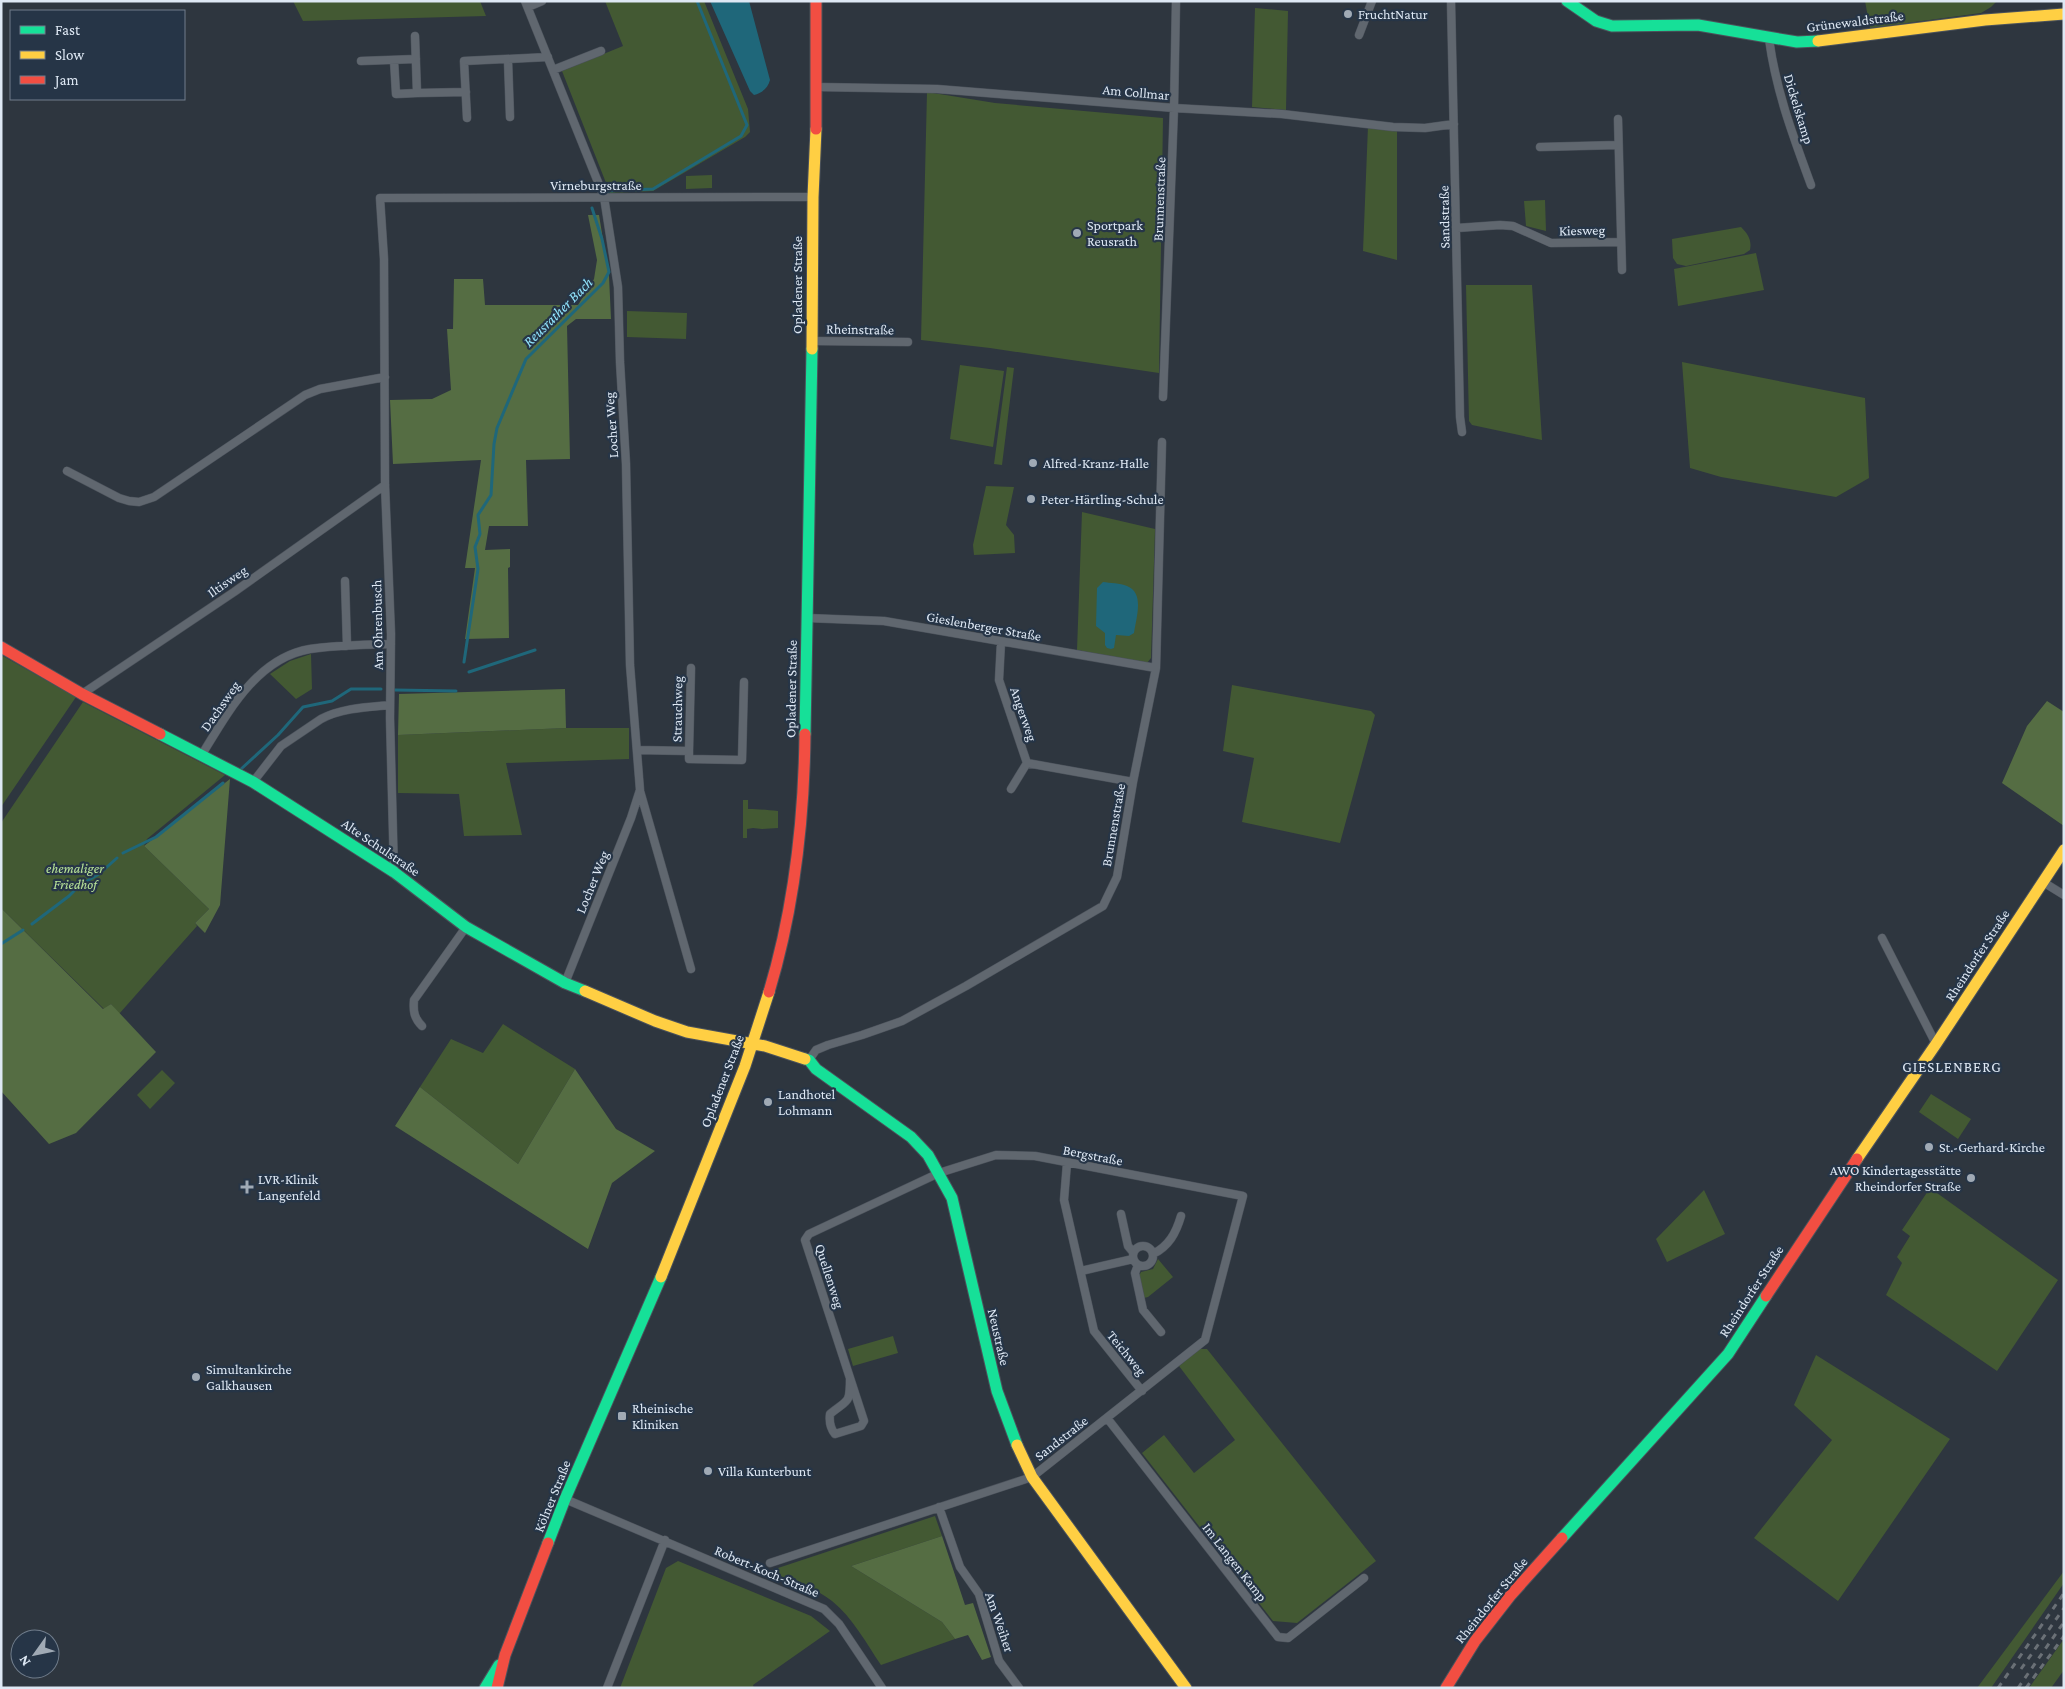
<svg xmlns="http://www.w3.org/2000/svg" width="2065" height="1689" viewBox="0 0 2065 1689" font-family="'Crimson Pro',serif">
<rect width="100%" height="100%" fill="#2e363f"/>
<!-- green -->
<path fill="#435933" d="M293 1H480L486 16 303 21Z
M605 1H704L748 109 750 132 745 137 653 191 610 193 562 71 623 46Z
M1865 1H1997L1991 7 1981 13 1870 28Z
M1255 8 1288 11 1286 110 1252 107Z
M927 92 995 103 1163 118 1159 373 990 348 921 340Z
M1368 126 1397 129V260L1363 251Z
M712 175V188L686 189V176Z
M1545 200 1546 231 1526 226 1524 201Z
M1741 227C1748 234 1752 240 1750 250L1744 254 1686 266 1677 264 1673 258 1672 239Z
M1756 253 1764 290 1678 306 1674 269Z
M1466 285H1532L1542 440 1472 425 1469 421Z
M627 311 687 313 686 339 627 337Z
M1682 362 1865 398 1869 478 1836 497 1721 477 1690 468Z
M960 365 1004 371 993 447 950 439Z
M1007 367 1014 368 1002 465 994 464Z
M986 486 1014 487 1006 525 1014 535 1015 553 974 555 973 545Z
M1082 512 1155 529 1151 658 1147 663 1077 650Z
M311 654 312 689 296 699 270 674 290 661Z
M1 655 76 697 1 807Z
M1232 685 1371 711 1375 715 1340 843 1242 822 1254 758 1223 751Z
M83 702 225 775 147 839 144 846 209 909 195 923 197 926 119 1014 111 1004 104 1009 1 908V823Z
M566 728H629V759L506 763 522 835 464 836 459 794 398 793V735Z
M743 800H748V809C759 809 766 810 778 811V828L762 829 753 828 747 829V838H743Z
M503 1024 575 1069 518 1164 420 1087 451 1039 483 1053Z
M162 1070 175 1083 150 1109 137 1095Z
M1931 1094 1971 1119 1958 1139 1919 1112Z
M1930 1188 2058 1280 1997 1371 1886 1295 1902 1263 1897 1257 1910 1236 1902 1230Z
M1704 1190 1725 1234 1667 1262 1656 1239Z
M1158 1259 1173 1277 1148 1297 1144 1298 1139 1276 1141 1272 1153 1269Z
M893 1336 898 1353 853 1366 848 1349Z
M1199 1349H1207L1376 1561 1297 1623 1273 1621 1142 1453 1164 1435 1194 1473 1235 1440 1179 1366Z
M1816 1355 1950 1439 1838 1601 1754 1538 1832 1440 1794 1405Z
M935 1516 942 1536 851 1566 942 1622 955 1639 881 1665C866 1643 853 1618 832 1601 816 1588 792 1581 773 1573L772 1570Z
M678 1561 811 1616 830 1631 753 1685 754 1688H620L666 1568Z
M2064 1571V1583L1991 1688H1977Z
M2064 1639V1670L2051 1688H2029Z"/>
<!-- forest -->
<path fill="#556d43" d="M588 215H599L609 276 611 319H576L567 326 570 459 526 460 528 526H489L485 550 510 549V567L508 568 509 638 465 639 475 568H465L481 460 393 464 390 400 432 399 451 390 447 329H453L454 279H483L485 305H578L594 279 597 260Z
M565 689 566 728 398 735 399 694Z
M2047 701 2064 712V826L2002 783 2027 726Z
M230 779 220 905 205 933 195 923 209 909 144 846Z
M1 908 103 1009 111 1004 156 1052 76 1133 49 1144 1 1091Z
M575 1069 616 1129 655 1151 612 1183 588 1249 395 1126 420 1087 518 1164Z
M942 1536 965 1605 973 1603 991 1657 982 1660 968 1635 955 1639 942 1622 851 1566Z"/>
<!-- water -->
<path fill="#1f677a" d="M710 1H749L770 80C768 88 762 93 754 95L750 91Z
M1103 582C1110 583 1120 583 1127 586 1145 593 1136 618 1134 633L1129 636 1116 635 1114 648 1111 649 1107 648 1105 645V633L1096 626 1097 588Z"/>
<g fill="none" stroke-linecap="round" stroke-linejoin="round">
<!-- stream -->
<path stroke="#1f677a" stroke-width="3" d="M606 191 653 189 741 136 747 125 697 1
M464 662 478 569 475 547 480 534 478 515 491 495 494 444 497 428 526 359 603 283 609 272 602 239 592 208
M469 672 535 650
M395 690 456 691
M240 770 278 735 303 707 332 701 351 689H381
M123 853 156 837 223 783
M32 924 69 896 80 885 99 874 117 858
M1 944 23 930"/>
<defs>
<path id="street" d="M525 1 604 197 618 287 620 362 626 464 630 665 640 790 631 818 565 983
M1451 1 1460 417 1462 432
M528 7 542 1
M1359 35 1372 1
M415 36 417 93 466 92
M1769 39C1776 91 1793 136 1811 185
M394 60 396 94 417 93
M508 60 510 117
M361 61 416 59
M553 70 601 51
M816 87 937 89 1174 108 1282 114 1393 127 1425 128 1454 124
M467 118 464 61 548 57
M1618 119 1622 270
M1540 147 1618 145
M1457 228 1500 225 1513 226 1551 243 1621 242
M812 341 908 342
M1163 397 1174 108 1176 1
M67 471 119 498 129 501 139 502 154 497 305 395 320 389 385 377
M345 581 347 646
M807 618 884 621 1156 668
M1001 642 999 680 1027 763 1011 789
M82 694 234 592 385 485
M637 750 689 751 691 668
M689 751V759L742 760 744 682
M201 756C227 714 256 658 310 649 337 645 364 645 391 644
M1027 763 1133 782
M253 782 281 746 321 719C341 708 368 707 390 705
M640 791 691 969
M394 872 390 718 391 634 385 485 384 259 380 198 813 197
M2043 882 2064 895
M1882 938 1936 1044
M422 1026C414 1018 413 1011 414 1000L466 927
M809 1060 816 1050 828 1045 862 1035 902 1021 966 986 1103 906 1117 877 1133 782 1156 668 1162 442
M1067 1163 1064 1200 1094 1331 1142 1391
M1121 1214 1128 1246 1133 1252
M1133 1256a10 10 0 1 1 20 0a10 10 0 1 1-20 0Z
M1153 1254C1169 1246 1176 1233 1181 1216
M1138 1265 1135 1273 1143 1310 1161 1332
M1081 1271 1133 1259
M1107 1418 1278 1637 1288 1638 1364 1578
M565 1499 824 1609 839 1624 882 1688
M939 1507 960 1567 979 1594 999 1661 1019 1688
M770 1563 1032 1477 1205 1340 1243 1196 1035 1156 996 1155 939 1173 809 1234 805 1240 850 1378C850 1405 848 1399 830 1414 829 1422 830 1428 835 1434L861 1426 864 1421 850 1378
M607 1688 665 1540"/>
<path id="fast" d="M1567 1 1596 21 1612 26 1698 25 1797 42 1818 41
M160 734 253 782 394 872 466 927 565 983 585 991
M805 734 812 349
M805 1059 809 1060 816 1069 911 1137 928 1155 952 1198 997 1391 1017 1445
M1562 1538 1728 1354 1766 1296
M548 1543 565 1499 661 1277
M485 1688 499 1665"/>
<path id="slow" d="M1818 41 1985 20 2064 14
M812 349 813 197 816 129
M585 991 655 1021 687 1032 765 1046 805 1059
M1857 1159 1936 1044 2064 850
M661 1277 745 1066 769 992
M1017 1445 1032 1477 1186 1688"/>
<path id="jam" d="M816 1V129
M1 647 82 694 160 734
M769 992C794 909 804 819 805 734
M1766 1296 1857 1159
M497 1688 505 1655 548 1543
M1446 1688 1475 1641 1510 1596 1562 1538"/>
</defs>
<!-- street casing -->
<use href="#street" stroke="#4b525b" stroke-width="9"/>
<!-- fast casing -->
<use href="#fast" stroke="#4b525b" stroke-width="13"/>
<!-- slow casing -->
<use href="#slow" stroke="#4b525b" stroke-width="13"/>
<!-- jam casing -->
<use href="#jam" stroke="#4b525b" stroke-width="13"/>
<!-- street -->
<use href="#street" stroke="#60676f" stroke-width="8"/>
<!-- fast -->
<use href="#fast" stroke="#16e098" stroke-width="11"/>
<!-- slow -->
<use href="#slow" stroke="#ffcf43" stroke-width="11"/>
<!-- jam -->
<use href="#jam" stroke="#f24e42" stroke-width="11"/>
<!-- rail -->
<path stroke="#6a7076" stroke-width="3" stroke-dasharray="6 6" stroke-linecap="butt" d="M2021 1669 2064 1608
M1998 1688 2064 1593
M2018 1688 2064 1622
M2026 1688 2064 1636"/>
</g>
<!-- markers -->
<g fill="#a0aab5" stroke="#263547" stroke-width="2">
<circle cx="1348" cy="14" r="5"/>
<circle cx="1077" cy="233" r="5"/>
<circle cx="1033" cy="463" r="5"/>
<circle cx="1031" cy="499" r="5"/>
<circle cx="768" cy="1102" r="5"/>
<circle cx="1929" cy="1147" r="5"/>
<circle cx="1971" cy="1178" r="5"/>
<path d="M244.5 1179.5h5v5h5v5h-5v5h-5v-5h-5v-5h5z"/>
<circle cx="196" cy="1377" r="5"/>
<rect x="617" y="1411" width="10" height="10" rx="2.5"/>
<circle cx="708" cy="1471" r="5"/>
</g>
<g text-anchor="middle" stroke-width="4.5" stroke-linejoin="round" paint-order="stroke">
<!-- poi labels -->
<g font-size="14" fill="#dee8f4" stroke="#263547" text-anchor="start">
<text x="1358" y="19">FruchtNatur</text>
<text x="1087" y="230">Sportpark<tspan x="1087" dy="16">Reusrath</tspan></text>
<text x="1043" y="468">Alfred-Kranz-Halle</text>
<text x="1041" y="504">Peter-Härtling-Schule</text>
<text x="778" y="1099">Landhotel<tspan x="778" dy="16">Lohmann</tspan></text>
<text x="1939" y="1152">St.-Gerhard-Kirche</text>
<text x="1961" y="1175" text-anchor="end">AWO Kindertagesstätte<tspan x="1961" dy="16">Rheindorfer Straße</tspan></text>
<text x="258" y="1184">LVR-Klinik<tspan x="258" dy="16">Langenfeld</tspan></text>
<text x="206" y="1374">Simultankirche<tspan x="206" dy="16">Galkhausen</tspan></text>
<text x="632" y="1413">Rheinische<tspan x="632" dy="16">Kliniken</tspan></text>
<text x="718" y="1476">Villa Kunterbunt</text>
</g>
<!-- street labels -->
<g font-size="14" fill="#dee8f4" stroke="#263547">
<text transform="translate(1855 21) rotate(-7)" y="5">Grünewaldstraße</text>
<text transform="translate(1136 92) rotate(5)" y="5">Am Collmar</text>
<text transform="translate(1799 109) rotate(73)" y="5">Dickelskamp</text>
<text x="596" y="190">Virneburgstraße</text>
<text transform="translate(1159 199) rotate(-88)" y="5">Brunnenstraße</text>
<text transform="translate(1444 217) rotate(-91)" y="5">Sandstraße</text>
<text transform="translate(1582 230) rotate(-1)" y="5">Kiesweg</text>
<text transform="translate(797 285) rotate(-90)" y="5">Opladener Straße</text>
<text transform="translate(860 329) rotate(1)" y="5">Rheinstraße</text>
<text transform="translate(611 425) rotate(-94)" y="5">Locher Weg</text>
<text transform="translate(227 581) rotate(-35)" y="5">Iltisweg</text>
<text transform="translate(377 625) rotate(-91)" y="5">Am Ohrenbusch</text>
<text transform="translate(984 626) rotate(10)" y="5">Gieslenberger Straße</text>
<text transform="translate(791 689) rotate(-89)" y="5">Opladener Straße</text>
<text transform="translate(220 706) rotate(-55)" y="5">Dachsweg</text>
<text transform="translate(677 709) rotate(-89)" y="5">Strauchweg</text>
<text transform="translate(1024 714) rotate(71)" y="5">Angerweg</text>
<text transform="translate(1113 825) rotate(-80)" y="5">Brunnenstraße</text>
<text transform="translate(381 847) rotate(34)" y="5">Alte Schulstraße</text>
<text transform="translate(592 882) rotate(-68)" y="5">Locher Weg</text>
<text transform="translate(1977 955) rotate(-57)" y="5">Rheindorfer Straße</text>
<text transform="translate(722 1081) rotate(-69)" y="5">Opladener Straße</text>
<text transform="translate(1093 1155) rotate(11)" y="5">Bergstraße</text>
<text transform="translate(830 1276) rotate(72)" y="5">Quellenweg</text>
<text transform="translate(1751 1291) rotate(-57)" y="5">Rheindorfer Straße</text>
<text transform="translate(999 1337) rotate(77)" y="5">Neustraße</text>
<text transform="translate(1127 1353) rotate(51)" y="5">Teichweg</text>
<text transform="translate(1061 1438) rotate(-38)" y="5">Sandstraße</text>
<text transform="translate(552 1496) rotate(-68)" y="5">Kölner Straße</text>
<text transform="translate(1235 1562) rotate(52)" y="5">Im Langen Kamp</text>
<text transform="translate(767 1571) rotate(23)" y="5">Robert-Koch-Straße</text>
<text transform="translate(1491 1600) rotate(-51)" y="5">Rheindorfer Straße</text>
<text transform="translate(1000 1622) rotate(71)" y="5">Am Weiher</text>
</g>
<!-- park labels -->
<g font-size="14" font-style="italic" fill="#bae599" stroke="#263547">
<text x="75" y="873">ehemaliger<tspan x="75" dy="16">Friedhof</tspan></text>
</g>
<!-- water labels -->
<g font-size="15" font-style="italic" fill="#92e5fe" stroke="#263547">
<text transform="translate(558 312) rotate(-45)" y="5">Reusrather Bach</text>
</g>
<!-- neighbourhood labels -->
<g font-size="15" letter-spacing="1" fill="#dee8f4" stroke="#263547">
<text x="1952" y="1072">GIESLENBERG</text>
</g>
</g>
<!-- border -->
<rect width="2065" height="1689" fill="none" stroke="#dee8f4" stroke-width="5"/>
<!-- legend -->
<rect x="10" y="10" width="175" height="90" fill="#263547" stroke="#707d8c"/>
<rect x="20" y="26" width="25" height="8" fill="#16e098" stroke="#707d8c"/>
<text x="55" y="35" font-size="15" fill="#dee8f4">Fast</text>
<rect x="20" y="51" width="25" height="8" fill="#ffcf43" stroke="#707d8c"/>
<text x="55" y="60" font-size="15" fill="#dee8f4">Slow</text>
<rect x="20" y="76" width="25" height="8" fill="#f24e42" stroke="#707d8c"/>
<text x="55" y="85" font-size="15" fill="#dee8f4">Jam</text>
<!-- north arrow -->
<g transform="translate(35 1654) rotate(237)"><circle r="24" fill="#263547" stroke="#707d8c"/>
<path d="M0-4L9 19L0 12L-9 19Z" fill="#a0aab5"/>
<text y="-8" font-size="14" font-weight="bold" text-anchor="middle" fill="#dee8f4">N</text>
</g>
</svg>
